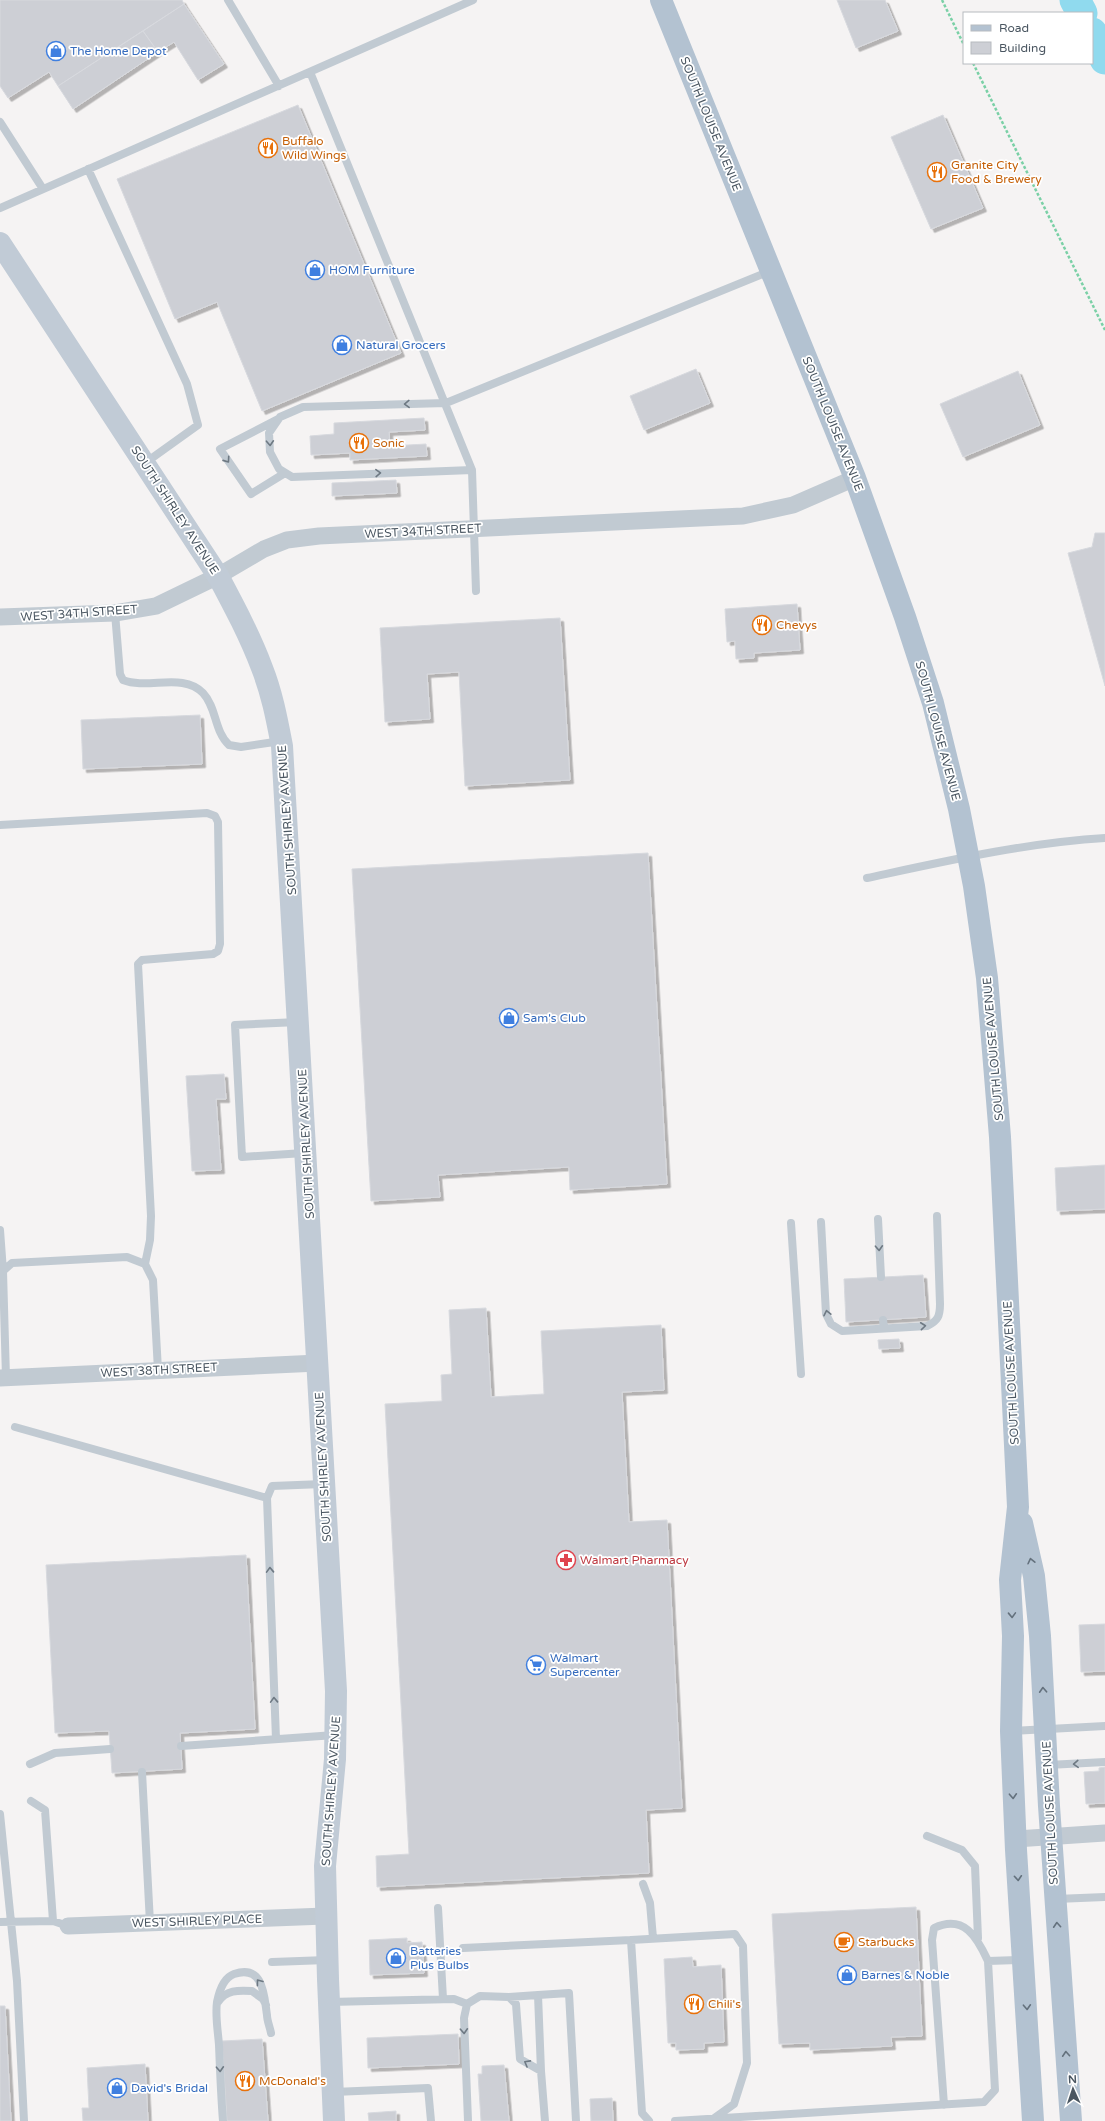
<svg xmlns="http://www.w3.org/2000/svg" width="1105" height="2121" viewBox="0 0 1105 2121" font-family="'Varela Round',sans-serif">
<defs>
<filter id="shadow"><feDropShadow dx="3.5" dy="3.5" stdDeviation="0" flood-color="#0004"/></filter>
</defs>
<rect width="100%" height="100%" fill="#f5f3f3"/>
<g fill="none" stroke-linecap="round" stroke-linejoin="round">
<!-- river -->
<path stroke="#90daee" stroke-width="31" d="M1075 0 1082 13
M1092 33 1105 59"/>
</g>
<!-- building -->
<path fill="#cdcfd5" stroke="#d7d9de" filter="url(#shadow)" d="M0 0H182L184 4 58 86 49 72 8 98 0 86Z
M837 0H885L898 31 856 48Z
M184 4 224 64 198 80 174 42 158 52 143 31Z
M143 31 158 52 73 109 58 86Z
M298 105 401 353 262 411 217 302 175 319 117 179Z
M943 115 983 208 931 229 891 137Z
M696 369 710 403 644 430 630 396Z
M1018 371 1040 425 963 457 940 404Z
M424 418 425 430 389 432 390 446 426 444 427 456 350 460V453L311 455 310 436 334 434V423Z
M396 480 397 493 332 496V483Z
M1095 533H1105V686L1068 553 1092 547Z
M797 604 800 650 754 653V658L736 659 735 641 727 642 725 609Z
M560 618 570 780 465 786 459 672 427 674 430 719 385 722 380 628Z
M200 715 202 764 83 769 81 720Z
M648 853 667 1184 570 1190 569 1167 438 1175 440 1197 371 1201 352 869Z
M224 1074 226 1099H216L221 1170 192 1171 186 1076Z
M1105 1165V1209L1057 1211 1055 1168Z
M923 1275 926 1317 846 1322 844 1279Z
M486 1308 491 1397 544 1394 541 1331 661 1325 664 1390 622 1392 629 1522 667 1520 682 1808 646 1810 649 1873 377 1887 376 1856 409 1854 385 1404 442 1401 441 1375 452 1374 449 1310Z
M899 1339 900 1348 879 1349 878 1340Z
M246 1555 255 1729 180 1733 182 1769 112 1773 109 1731 55 1733 46 1565Z
M1105 1624V1671L1081 1672 1079 1625Z
M1105 1767V1803L1086 1804 1084 1772 1099 1771V1768Z
M916 1907 922 2036 891 2037 892 2046 810 2050V2043L779 2044 772 1914Z
M407 1938V1943L422 1942 424 1973 370 1975 369 1940Z
M692 1957 693 1967 721 1965 724 2042 704 2043V2049L676 2050V2043H668L664 1959Z
M0 2006H5L11 2121H0Z
M458 2034 459 2064 368 2068 367 2038Z
M262 2039 268 2121H227L222 2041Z
M145 2064 148 2121H83L82 2108H89L87 2068Z
M504 2065 509 2121H481L478 2074H482V2066Z
M612 2098 613 2121H591L590 2099Z
M396 2111V2121H369L368 2113Z"/>
<g fill="none" stroke-linecap="round" stroke-linejoin="round">
<!-- path -->
<path stroke="#7ad0a6" stroke-width="2.5" stroke-dasharray="3 2" stroke-linecap="butt" d="M942 0 964 45
M973 63 1105 330"/>
<!-- lane -->
<path stroke="#c1cad2" stroke-width="8" d="M228 0 279 86
M310 72 472 470 476 591
M0 122 43 189
M88 169 187 384 198 425 145 463
M0 208 473 0
M278 419 220 449 251 494 285 473
M472 470 292 477 279 469 270 452 269 433 280 417 303 407 446 403 770 271
M115 613 120 674 123 680C148 690 183 672 203 693 217 708 214 731 229 745L241 747 281 741
M0 825 207 813 215 816 218 822 220 944 218 951 213 954 142 960 138 964 151 1216 150 1240 145 1264
M867 878C946 861 1024 843 1105 838
M298 1022 235 1025 242 1157 304 1153
M878 1219 881 1277
M821 1222 826 1314 831 1324 842 1331 927 1326C938 1321 940 1316 940 1304L937 1216
M791 1223 801 1374
M0 1230 3 1271H0
M883 1320 884 1328
M6 1378 3 1271 12 1263 127 1257 145 1264 153 1280 158 1370
M15 1427 267 1498
M1011 1731 1105 1726
M276 1739 267 1498 272 1486 323 1484
M181 1746 335 1735
M30 1764 55 1753 110 1749
M1048 1765 1105 1762
M142 1772 150 1923
M31 1801 45 1810 53 1921
M0 1814 17 1981 24 2121
M927 1836 962 1850 975 1866 978 1938
M643 1884 650 1903 653 1938
M1056 1899 1105 1897
M438 1908 443 1999
M0 1922 53 1921 68 1926
M463 1948 631 1940
M272 1962 327 1960
M538 1995 569 1993 576 2121
M509 1997 538 1995 541 2071
M218 2002C226 1990 238 1990 252 1991L263 1999 266 2005
M330 2002 454 1999 467 2004
M334 2092 428 2088 431 2121
M944 2105 932 1940 934 1928C964 1914 977 1937 988 1961
M223 2121C221 2096 220 2070 219 2045 218 2031 215 2016 217 2002 219 1992 223 1978 234 1974 264 1964 264 1996 267 2015 267 2021 270 2027 271 2033
M468 2121 464 2018 467 2004 480 1996 509 1997 516 2004 520 2059 541 2071 545 2121
M649 2121 642 2113 631 1940 735 1934 743 1946 747 2063 734 2104 713 2119
M675 2121 984 2102 995 2090 988 1961 1022 1960"/>
<!-- street -->
<path stroke="#c1cad2" stroke-width="17" d="M0 617 115 613 156 606 218 576 264 549 287 540 319 536 743 516 793 505 855 478
M0 1378 318 1363
M1015 1839 1105 1833
M68 1926 325 1916"/>
<!-- secondary -->
<path stroke="#c1cbd6" stroke-width="22" d="M0 243 218 576C234 606 250 636 262 668 272 693 277 720 282 746L336 1691 335 1759 325 1866 328 1979 334 2121"/>
<!-- primary -->
<path stroke="#b3c2d1" stroke-width="22" d="M661 0 855 478 905 617 933 703 959 809 974 886 987 978 1000 1137 1018 1507 1010 1580 1013 1636 1011 1731 1016 1850 1033 2121
M1022 1523 1034 1576 1040 1636 1049 1806 1071 2121"/>
</g>
<!-- one-way arrows -->
<defs><path id="oneway-chevron" d="M-2-3.5L2.5 0L-2 3.5" fill="none" stroke-width="1.6" stroke-linecap="round" stroke-linejoin="round"/></defs>
<g stroke="#6e7983">
<use href="#oneway-chevron" transform="translate(407 404) rotate(178)"/>
<use href="#oneway-chevron" transform="translate(270 443) rotate(87)"/>
<use href="#oneway-chevron" transform="translate(227 460) rotate(55)"/>
<use href="#oneway-chevron" transform="translate(378 473) rotate(-2)"/>
<use href="#oneway-chevron" transform="translate(879 1248) rotate(87)"/>
<use href="#oneway-chevron" transform="translate(827 1313) rotate(-102)"/>
<use href="#oneway-chevron" transform="translate(923 1326) rotate(-6)"/>
<use href="#oneway-chevron" transform="translate(270 1570) rotate(-92)"/>
<use href="#oneway-chevron" transform="translate(274 1700) rotate(-92)"/>
<use href="#oneway-chevron" transform="translate(1076 1764) rotate(177)"/>
<use href="#oneway-chevron" transform="translate(259 1982) rotate(-127)"/>
<use href="#oneway-chevron" transform="translate(464 2031) rotate(87)"/>
<use href="#oneway-chevron" transform="translate(527 2063) rotate(-151)"/>
<use href="#oneway-chevron" transform="translate(220 2069) rotate(87)"/>
</g>
<g stroke="#64717d">
<use href="#oneway-chevron" transform="translate(1031 1561) rotate(-103)"/>
<use href="#oneway-chevron" transform="translate(1012 1615) rotate(88)"/>
<use href="#oneway-chevron" transform="translate(1043 1690) rotate(-93)"/>
<use href="#oneway-chevron" transform="translate(1013 1796) rotate(87)"/>
<use href="#oneway-chevron" transform="translate(1018 1878) rotate(86)"/>
<use href="#oneway-chevron" transform="translate(1057 1925) rotate(-94)"/>
<use href="#oneway-chevron" transform="translate(1027 2007) rotate(87)"/>
<use href="#oneway-chevron" transform="translate(1066 2054) rotate(-94)"/>
</g>
<!-- icons -->
<defs>
<symbol id="shop-ring" viewBox="-11 -11 22 22"><circle r="9.5" fill="#fff" stroke="#3f7fe0" stroke-width="1.5"/><path d="M-5-2.5h2.3a2.7 3.5 0 0 1 5.4 0H5L5.5 6h-11ZM-1.5-2.5h3a1.5 2.3 0 0 0-3 0Z" fill="#3f7fe0"/></symbol>
<symbol id="restaurant-ring" viewBox="-11 -11 22 22"><circle r="9.5" fill="#fff" stroke="#e8710a" stroke-width="1.5"/><path d="M-5-6h1v4h1v-4h1v4h1v-4h1v5L-1.5 .5V6h-2V.5L-5-1ZM5-6V6H3V1.5H1.5Q1.5-4 5-6Z" fill="#e8710a"/></symbol>
<symbol id="pharmacy-ring" viewBox="-11 -11 22 22"><circle r="9.5" fill="#fff" stroke="#e0444e" stroke-width="1.5"/><path d="M-2-6h4v4h4v4h-4v4h-4v-4h-4v-4h4Z" fill="#e0444e"/></symbol>
<symbol id="supermarket-ring" viewBox="-11 -11 22 22"><circle r="9.5" fill="#fff" stroke="#3f7fe0" stroke-width="1.5"/><path d="M-6-5.5h2.5l.6 2H6L4.5 2H-2.5L-4.4-4H-6ZM-1.5 3.2a1.3 1.3 0 1 0 .1 0ZM3 3.2a1.3 1.3 0 1 0 .1 0Z" fill="#3f7fe0"/></symbol>
<symbol id="cafe-ring" viewBox="-11 -11 22 22"><circle r="9.5" fill="#fff" stroke="#e8710a" stroke-width="1.5"/><path d="M-5.5-4.5H6V0H3Q3 3.5 0 3.5H-2.5Q-5.5 3.5-5.5 0ZM3-3.2v2h1.7v-2ZM-6 4.5H4V6H-6Z" fill="#e8710a"/></symbol>
</defs>
<g fill-rule="evenodd">
<use href="#shop-ring" x="45" y="40" width="22" height="22"/>
<use href="#restaurant-ring" x="257" y="137" width="22" height="22"/>
<use href="#restaurant-ring" x="926" y="161" width="22" height="22"/>
<use href="#shop-ring" x="304" y="259" width="22" height="22"/>
<use href="#shop-ring" x="331" y="334" width="22" height="22"/>
<use href="#restaurant-ring" x="348" y="432" width="22" height="22"/>
<use href="#restaurant-ring" x="751" y="614" width="22" height="22"/>
<use href="#shop-ring" x="498" y="1007" width="22" height="22"/>
<use href="#pharmacy-ring" x="555" y="1549" width="22" height="22"/>
<use href="#supermarket-ring" x="525" y="1654" width="22" height="22"/>
<use href="#cafe-ring" x="833" y="1931" width="22" height="22"/>
<use href="#shop-ring" x="385" y="1947" width="22" height="22"/>
<use href="#shop-ring" x="836" y="1964" width="22" height="22"/>
<use href="#restaurant-ring" x="683" y="1993" width="22" height="22"/>
<use href="#restaurant-ring" x="234" y="2070" width="22" height="22"/>
<use href="#shop-ring" x="106" y="2077" width="22" height="22"/>
</g>
<g text-anchor="middle" stroke-width="3.5" stroke-linejoin="round" paint-order="stroke">
<!-- shop labels -->
<g font-size="12" fill="#366cbe" stroke="#fff" text-anchor="start">
<text x="70" y="55">The Home Depot</text>
<text x="329" y="274">HOM Furniture</text>
<text x="356" y="349">Natural Grocers</text>
<text x="523" y="1022">Sam's Club</text>
<text x="550" y="1662">Walmart<tspan x="550" dy="14">Supercenter</tspan></text>
<text x="410" y="1955">Batteries<tspan x="410" dy="14">Plus Bulbs</tspan></text>
<text x="861" y="1979">Barnes &amp; Noble</text>
<text x="131" y="2092">David's Bridal</text>
</g>
<!-- street labels -->
<g font-size="12" fill="#4a5661" stroke="#fff">
<text transform="translate(711 124) rotate(68)" y="4">SOUTH LOUISE AVENUE</text>
<text transform="translate(833 424) rotate(68)" y="4">SOUTH LOUISE AVENUE</text>
<text transform="translate(175 510) rotate(57)" y="4">SOUTH SHIRLEY AVENUE</text>
<text transform="translate(423 531) rotate(-3)" y="4">WEST 34TH STREET</text>
<text transform="translate(79 613) rotate(-4)" y="4">WEST 34TH STREET</text>
<text transform="translate(938 731) rotate(75)" y="4">SOUTH LOUISE AVENUE</text>
<text transform="translate(287 820) rotate(-94)" y="4">SOUTH SHIRLEY AVENUE</text>
<text transform="translate(993 1049) rotate(-95)" y="4">SOUTH LOUISE AVENUE</text>
<text transform="translate(306 1144) rotate(-93)" y="4">SOUTH SHIRLEY AVENUE</text>
<text transform="translate(159 1370) rotate(-3)" y="4">WEST 38TH STREET</text>
<text transform="translate(1011 1373) rotate(-93)" y="4">SOUTH LOUISE AVENUE</text>
<text transform="translate(323 1467) rotate(-93)" y="4">SOUTH SHIRLEY AVENUE</text>
<text transform="translate(331 1791) rotate(-86)" y="4">SOUTH SHIRLEY AVENUE</text>
<text transform="translate(1050 1813) rotate(-93)" y="4">SOUTH LOUISE AVENUE</text>
<text transform="translate(197 1921) rotate(-2)" y="4">WEST SHIRLEY PLACE</text>
</g>
<!-- food labels -->
<g font-size="12" fill="#c56008" stroke="#fff" text-anchor="start">
<text x="282" y="145">Buffalo<tspan x="282" dy="14">Wild Wings</tspan></text>
<text x="951" y="169">Granite City<tspan x="951" dy="14">Food &amp; Brewery</tspan></text>
<text x="373" y="447">Sonic</text>
<text x="776" y="629">Chevys</text>
<text x="858" y="1946">Starbucks</text>
<text x="708" y="2008">Chili's</text>
<text x="259" y="2085">McDonald's</text>
</g>
<!-- health labels -->
<g font-size="12" fill="#be3a42" stroke="#fff" text-anchor="start">
<text x="580" y="1564">Walmart Pharmacy</text>
</g>
</g>
<!-- legend -->
<rect x="963" y="12" width="130" height="52" fill="#ffffff" stroke="#b7bbc0"/>
<rect x="971" y="25" width="20" height="6" fill="#b3c2d1" stroke="#b7bbc0"/>
<text x="999" y="32" font-size="12" fill="#4a5661">Road</text>
<rect x="971" y="42" width="20" height="12" fill="#cdcfd5" stroke="#b7bbc0"/>
<text x="999" y="52" font-size="12" fill="#4a5661">Building</text>
<!-- north arrow -->
<g transform="translate(1073 2089) rotate(357)" stroke="#ffffff" stroke-width="3" paint-order="stroke">
<path d="M0-3L7 15L0 10L-7 15Z" fill="#4a5661"/>
<text y="-6" font-size="11" font-weight="bold" text-anchor="middle" fill="#4a5661">N</text>
</g>
</svg>
